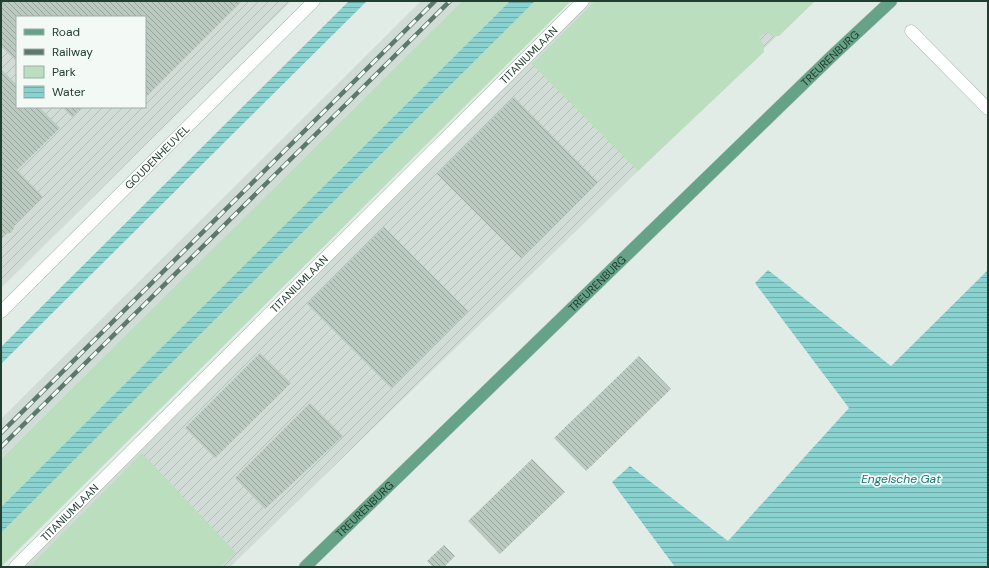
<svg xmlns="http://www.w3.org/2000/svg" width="989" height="568" viewBox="0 0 989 568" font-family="'DM Sans',sans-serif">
<defs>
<pattern id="industrial-furrows" width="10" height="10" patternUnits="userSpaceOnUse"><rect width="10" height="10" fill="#d0dcd5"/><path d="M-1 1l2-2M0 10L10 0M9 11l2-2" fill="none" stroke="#b2beb7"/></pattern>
<pattern id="water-rules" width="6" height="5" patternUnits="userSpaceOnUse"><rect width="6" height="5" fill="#8ad2d0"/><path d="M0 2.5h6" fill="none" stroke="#70aca9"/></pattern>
<pattern id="building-back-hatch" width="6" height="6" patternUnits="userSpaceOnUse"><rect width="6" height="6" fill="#bacac1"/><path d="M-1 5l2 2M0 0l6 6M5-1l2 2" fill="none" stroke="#97a59d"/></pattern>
</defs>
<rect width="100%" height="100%" fill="#e2ece6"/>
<!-- built -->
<path fill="#d0dcd5" d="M421 1H462L1 459V419Z"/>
<!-- industrial -->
<path fill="url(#industrial-furrows)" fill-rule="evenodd" d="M1 1H291L1 288ZM17 17H145V107H17Z
M584 1H813L230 567H22Z"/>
<!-- green -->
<path fill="#bbdebe" d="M462 1H510L1 507V459Z
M535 1H571L1 567V533Z
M595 1H815L779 36H771L767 32 759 37 763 44 764 52 638 171 532 64Z
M142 453 236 553 220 567H29Z"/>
<!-- water -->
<path fill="url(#water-rules)" d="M349 1H367L1 364V347Z
M510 1H535L1 533V507Z
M768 270 891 366 988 270V567H675L612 482 630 466 728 541 849 408 755 283Z"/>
<!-- building -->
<path fill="url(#building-back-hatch)" d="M1 1H242L145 98V17H17V62L1 46Z
M1 69 17 85V107H39L60 128 17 170 43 197 16 223 13 230 10 233 5 234 1 239Z
M514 97 598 182 521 258 437 174Z
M62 107H82L72 117Z
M384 227 468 311 391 388 307 304Z
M260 353 291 383 215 458 185 428Z
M639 356 671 389 586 471 554 438Z
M310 403 343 436 265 509 235 478Z
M532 459 565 492 500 554 468 521Z
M444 545 455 556 444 567H433L427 561Z"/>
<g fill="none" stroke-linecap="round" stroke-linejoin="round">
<defs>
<g id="minor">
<path d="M911 31 988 109"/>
<path id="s1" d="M1 312 314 1"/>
<path id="s2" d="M15 567 583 1"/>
</g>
<g id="major">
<path id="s3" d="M305 567 832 56 891 1"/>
</g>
</defs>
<!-- minor casing -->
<use href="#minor" stroke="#a5b4ac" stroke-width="13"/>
<!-- major casing -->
<use href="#major" stroke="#c1c9c5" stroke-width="13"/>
<!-- minor -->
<use href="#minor" stroke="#fff" stroke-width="12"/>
<!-- major -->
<use href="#major" stroke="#66a288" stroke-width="12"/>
<defs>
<path id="rail" d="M1 433 435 1
M1 447 450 1"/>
</defs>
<!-- rail casing -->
<use href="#rail" stroke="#5c796c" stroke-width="4.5"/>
<!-- rail -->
<use href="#rail" stroke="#f3f9f5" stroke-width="3" stroke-dasharray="9" stroke-linecap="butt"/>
</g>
<g text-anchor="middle" stroke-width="3.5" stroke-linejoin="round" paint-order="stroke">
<!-- street labels -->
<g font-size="11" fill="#223e31" stroke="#f3f9f5">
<text dy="4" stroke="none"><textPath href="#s2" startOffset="725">TITANIUMLAAN</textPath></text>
<text dy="4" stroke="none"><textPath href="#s3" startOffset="731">TREURENBURG</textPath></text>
<text dy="4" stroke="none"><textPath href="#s1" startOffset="220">GOUDENHEUVEL</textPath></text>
<text dy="4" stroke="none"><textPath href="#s3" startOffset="407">TREURENBURG</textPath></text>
<text dy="4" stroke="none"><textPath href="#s2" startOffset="401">TITANIUMLAAN</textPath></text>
<text dy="4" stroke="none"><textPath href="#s3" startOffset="83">TREURENBURG</textPath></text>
<text dy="4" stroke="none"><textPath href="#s2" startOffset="77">TITANIUMLAAN</textPath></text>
</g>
<!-- water labels -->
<g font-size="12" font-style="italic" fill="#1b7a79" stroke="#f3f9f5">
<text x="901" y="483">Engelsche Gat</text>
</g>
</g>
<!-- border -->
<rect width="989" height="568" fill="none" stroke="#223e31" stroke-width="4"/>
<!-- legend -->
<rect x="16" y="16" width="130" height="92" fill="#f3f9f5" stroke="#9faea7"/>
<rect x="24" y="29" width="20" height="6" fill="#66a288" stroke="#9faea7"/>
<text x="52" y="36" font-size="12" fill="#223e31">Road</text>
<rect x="24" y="49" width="20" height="6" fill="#5c796c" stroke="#9faea7"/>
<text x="52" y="56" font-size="12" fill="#223e31">Railway</text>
<rect x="24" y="66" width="20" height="12" fill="#bbdebe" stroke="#9faea7"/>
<text x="52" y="76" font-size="12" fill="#223e31">Park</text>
<rect x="24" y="86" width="20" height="12" fill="url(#water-rules)" stroke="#9faea7"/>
<text x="52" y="96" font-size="12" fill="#223e31">Water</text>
</svg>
